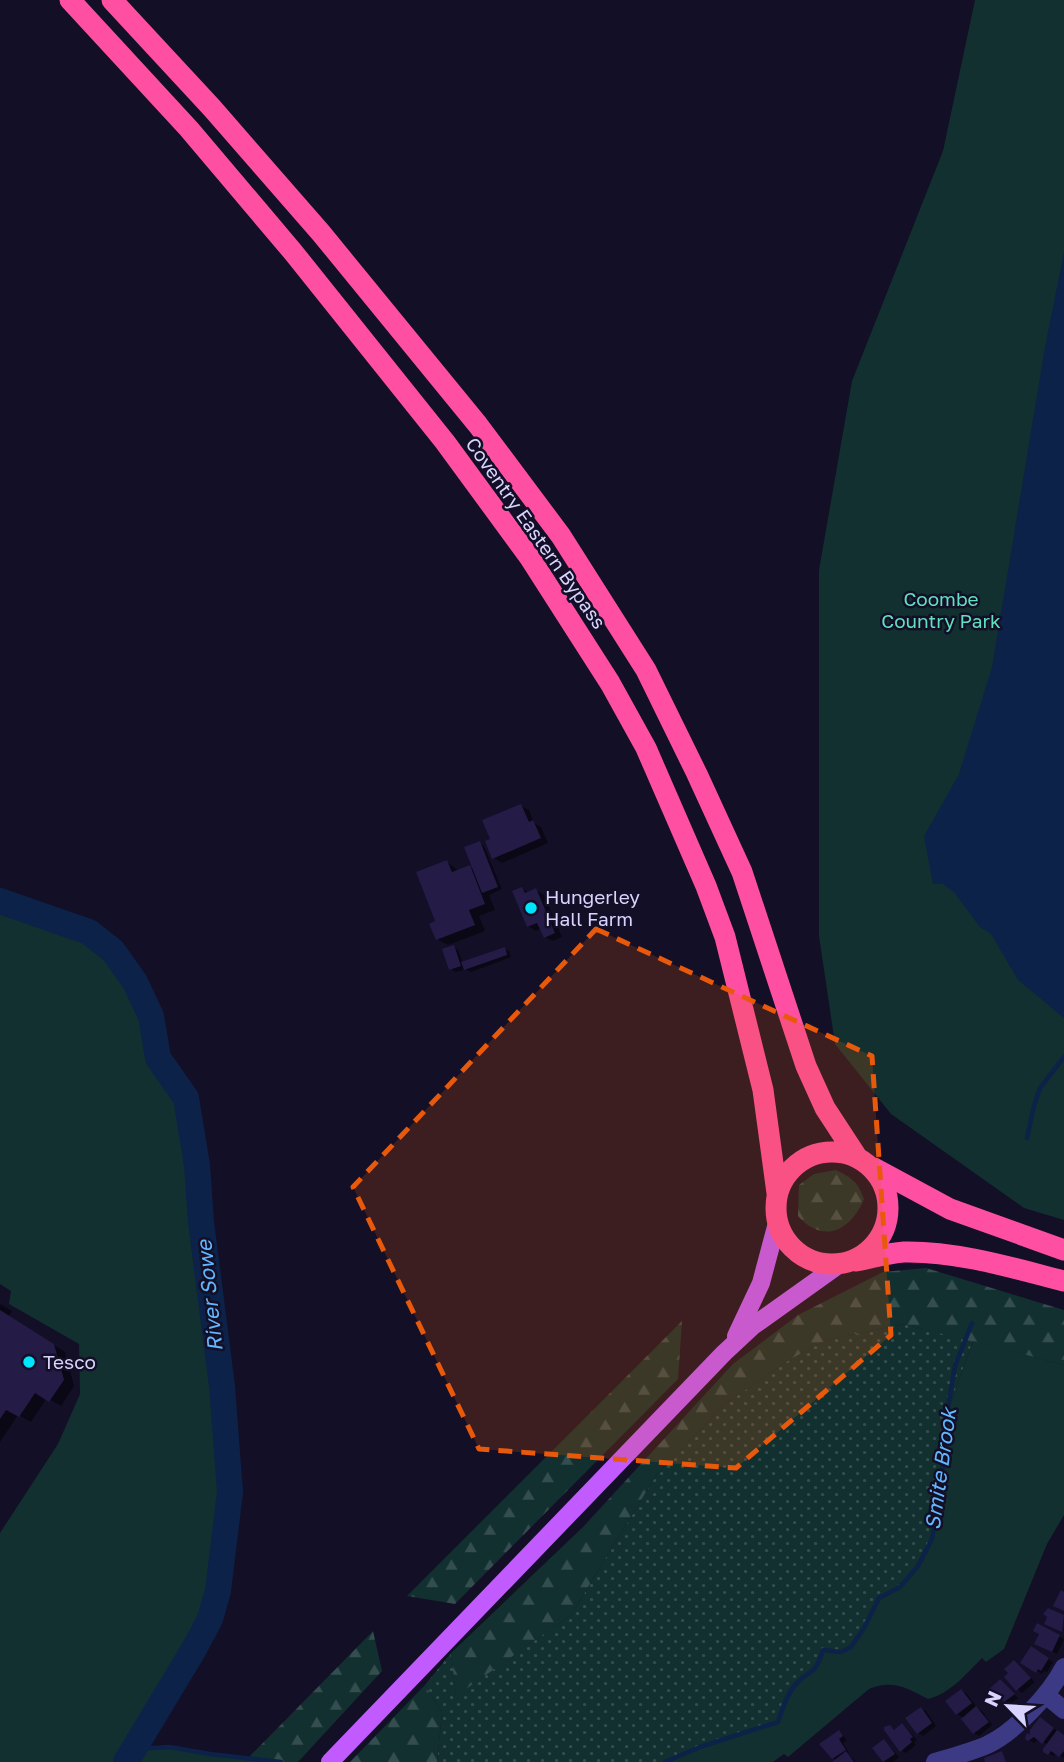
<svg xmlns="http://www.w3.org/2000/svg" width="1064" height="1762" viewBox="0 0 1064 1762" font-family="'Golos Text',sans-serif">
<defs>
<pattern id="grass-dots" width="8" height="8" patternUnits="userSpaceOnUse" patternTransform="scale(1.75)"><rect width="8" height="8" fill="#12302f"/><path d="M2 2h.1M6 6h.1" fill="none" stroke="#344d4e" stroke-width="1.8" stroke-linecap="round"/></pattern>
<pattern id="forest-firs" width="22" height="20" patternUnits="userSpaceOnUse" patternTransform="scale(1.75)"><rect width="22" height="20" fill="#12302f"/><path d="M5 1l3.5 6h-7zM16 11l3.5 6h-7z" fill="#344d4e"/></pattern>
</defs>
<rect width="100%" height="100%" fill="#130f26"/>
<!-- grass -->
<path fill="url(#grass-dots)" d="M904 1324 973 1341 947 1413 943 1466 932 1539 918 1566 900 1587 879 1599 864 1628 851 1647 841 1652 823 1651C814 1679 810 1667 795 1685 786 1696 782 1710 778 1722L700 1747 665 1762H437L442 1713 425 1685 451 1653 456 1695 571 1615 657 1474 725 1404 789 1360 826 1340Z"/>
<!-- forest -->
<path fill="url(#forest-firs)" d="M836 1170C852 1178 858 1182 864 1199 851 1230 824 1245 798 1216L799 1185 814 1174Z
M926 1268 1064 1310V1365L904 1324 826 1340 789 1360 725 1404 657 1474 571 1615 456 1696 451 1653 583 1527 733 1364 798 1315 883 1272Z
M682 1321 678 1379 455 1604 407 1596Z
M373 1631 382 1671 298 1762H257L248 1758Z
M425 1685 442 1713 437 1762H350Z"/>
<!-- park -->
<path fill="#12302f" d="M975 0H1064V1220L1024 1208 891 1114 835 1044 819 936V570L852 381 943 151Z
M0 893 88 922 113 939 149 986 163 1027 166 1056 181 1071 192 1104 201 1153 222 1306 240 1499 210 1619 135 1748 170 1747 248 1758 257 1762H0V1533L58 1444 80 1394 79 1344 9 1304 11 1291 0 1284Z
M973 1341 1064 1365V1515L1047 1544 1004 1649 986 1662 982 1658C965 1675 951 1693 928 1699 907 1688 893 1679 869 1689L788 1757 784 1754 773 1762H665L700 1747 778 1722C782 1710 786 1696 795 1685 810 1667 814 1679 823 1650L841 1652 851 1647 864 1628 879 1598 900 1587 918 1566 931 1539 943 1466 947 1413Z"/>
<!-- water -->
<path fill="#0c2248" d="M1064 252V1018L1018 980 991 934 980 927 954 892 943 884H933L924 836 959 774 992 667 1045 347Z"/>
<!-- shadow -->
<path fill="#0007" d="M521 806 529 810 534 823 541 827 548 843 502 863 494 858 492 840Z
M479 843 484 846 502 889 489 895 495 910 479 916 485 931 448 945 437 939 447 862 459 871 469 867 475 870Z
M522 889 530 893 536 890 544 895 562 937 553 941 545 937 542 928 536 931 528 926Z
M453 947 458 950 463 963 504 949 509 951 511 957 471 972 465 969 456 972 451 969Z
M0 1304 12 1311 8 1317 65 1352 74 1386 61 1406 47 1398 31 1422 18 1415 0 1442Z
M1038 1626 1064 1639 1057 1654 1036 1643 1041 1634Z
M1032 1649 1053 1662 1047 1672 1044 1671 1042 1674 1023 1662Z
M1014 1662 1035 1682 1022 1693 1006 1678Z
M1000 1681 1018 1698 1006 1707 1001 1704Z
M961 1691 966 1693 976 1706 975 1707 982 1711 992 1725 979 1736 974 1733 964 1718 957 1714Z
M921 1709 926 1711 936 1726 923 1736 918 1733Z
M1045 1722 1064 1736V1758L1056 1753 1054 1756 1045 1751 1048 1745 1039 1739 1034 1743 1029 1740Z
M903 1725 917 1740 914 1742 916 1745 906 1753 901 1750 890 1727 896 1730Z
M839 1732 847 1740 843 1743 849 1753 848 1754 856 1762H835L838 1760 833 1758Z
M884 1741 899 1757 893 1762H885L875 1748Z"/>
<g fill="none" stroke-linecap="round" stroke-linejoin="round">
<!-- stream -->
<path stroke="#0c2248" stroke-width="4.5" d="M1027 1138 1034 1106 1040 1088 1064 1057
M134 1749 170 1747 210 1754 281 1762
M665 1762 700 1747 778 1722C782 1710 786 1696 795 1685 810 1667 814 1679 823 1650L841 1652 851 1647 864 1628 879 1598 900 1587 918 1566 932 1539 943 1466 947 1413 955 1366 972 1323"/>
<!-- river -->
<path stroke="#0c2248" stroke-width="26" d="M0 901 89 932 113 951 135 982 151 1016 158 1058 186 1098 197 1165 201 1222 222 1386 230 1492 218 1591 210 1619 194 1649 126 1762"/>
</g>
<!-- building -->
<path fill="#241b47" d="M521 804 529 822 533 820 541 838 492 859 485 841 490 839 482 820Z
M480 841 498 887 482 893 464 847Z
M447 860 452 872 470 865 485 904 469 910 475 925 436 940 429 924 435 921 416 872Z
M522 887 525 893 536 888 555 933 544 938 537 923 527 927 512 891Z
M454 945 461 966 449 970 442 949Z
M505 947 507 955 464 970 461 962Z
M0 1310 54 1344 64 1380 49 1402 35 1393 19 1417 6 1410 0 1419Z
M1061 1590 1064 1592V1611L1053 1606Z
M1048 1608 1064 1615 1062 1632 1044 1624 1047 1617 1043 1614Z
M1037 1623 1060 1635 1052 1652 1034 1644 1039 1634 1033 1631Z
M1031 1646 1049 1658 1041 1671 1038 1669 1036 1673 1020 1663Z
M1014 1660 1031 1678 1016 1691 1004 1677 1008 1673 1004 1669Z
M1000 1679 1015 1694 1000 1705 987 1691Z
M961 1689 972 1703 956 1715 945 1701Z
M976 1706 989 1722 973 1734 961 1719Z
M921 1707 932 1723 917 1734 905 1718Z
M1040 1717 1054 1728 1042 1744 1034 1737 1028 1741 1025 1739 1026 1735Z
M902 1723 913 1737 910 1739 912 1742 900 1752 884 1730V1727L890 1725 894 1730Z
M839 1730 843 1736 839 1739 846 1750 832 1759 819 1744Z
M1057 1730 1064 1735V1751L1059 1757 1051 1751 1048 1755 1043 1752V1749Z
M884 1739 895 1754 883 1762 872 1748Z
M846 1751 854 1762H832Z
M1002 1751 1006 1762H985L984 1758Z"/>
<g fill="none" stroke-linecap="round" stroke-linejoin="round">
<!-- minor -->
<path stroke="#3d3a85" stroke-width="18" d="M1046 1695 1064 1710
M935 1762C952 1757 971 1752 987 1745 1015 1732 1050 1694 1064 1667"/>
<!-- major -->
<path stroke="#c25bff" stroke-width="18" d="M736 1336 761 1283 777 1223
M330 1762 724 1353 753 1326 840 1264"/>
<!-- highway -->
<path stroke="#ff4fa3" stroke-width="21" d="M70 0 189 129 293 252 445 442 530 558 610 683 646 748 706 886 725 937 763 1090 777 1193
M112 0 212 108 321 233 478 425 561 536 646 670 697 774 742 872 806 1066 825 1108 857 1157
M776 1208a56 56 0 1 1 112 0a56 56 0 1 1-112 0Z
M874 1168 950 1209 1064 1250
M856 1261C872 1258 888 1253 904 1252 957 1251 1013 1268 1064 1281"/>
</g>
<!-- marked area -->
<path fill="#e8590c" fill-opacity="0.2" stroke="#e8590c" stroke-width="5" stroke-dasharray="14 9" stroke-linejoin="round" d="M596 929 872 1056 891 1335 736 1468 479 1449 353 1187Z"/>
<!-- markers -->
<g fill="#00e5ff" stroke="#130f26" stroke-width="2.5">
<circle cx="531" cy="908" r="7"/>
<circle cx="29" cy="1362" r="7"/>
</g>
<g text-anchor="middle" stroke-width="5" stroke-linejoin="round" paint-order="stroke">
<!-- street labels -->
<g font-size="19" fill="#d9d4ff" stroke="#130f26">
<text transform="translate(536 533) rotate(55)" y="7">Coventry Eastern Bypass</text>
</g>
<!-- park labels -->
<g font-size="19" fill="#5fe0c0" stroke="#130f26">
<text x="941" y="606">Coombe<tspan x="941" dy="22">Country Park</tspan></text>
</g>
<!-- poi labels -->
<g font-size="19" fill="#d9d4ff" stroke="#130f26" text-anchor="start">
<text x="545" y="904">Hungerley<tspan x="545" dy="22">Hall Farm</tspan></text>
<text x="43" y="1369">Tesco</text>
</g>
<!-- water labels -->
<g font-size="21" font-style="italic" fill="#62b6ff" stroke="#130f26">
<text transform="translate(210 1296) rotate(-96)" y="7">River Sowe</text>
<text transform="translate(941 1469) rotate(-82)" y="7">Smite Brook</text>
</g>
</g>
<!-- north arrow -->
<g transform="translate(1008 1706) rotate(295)" stroke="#130f26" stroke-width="5" paint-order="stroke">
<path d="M0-5L12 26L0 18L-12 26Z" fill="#d9d4ff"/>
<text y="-10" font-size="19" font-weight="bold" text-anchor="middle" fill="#d9d4ff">N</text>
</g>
</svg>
